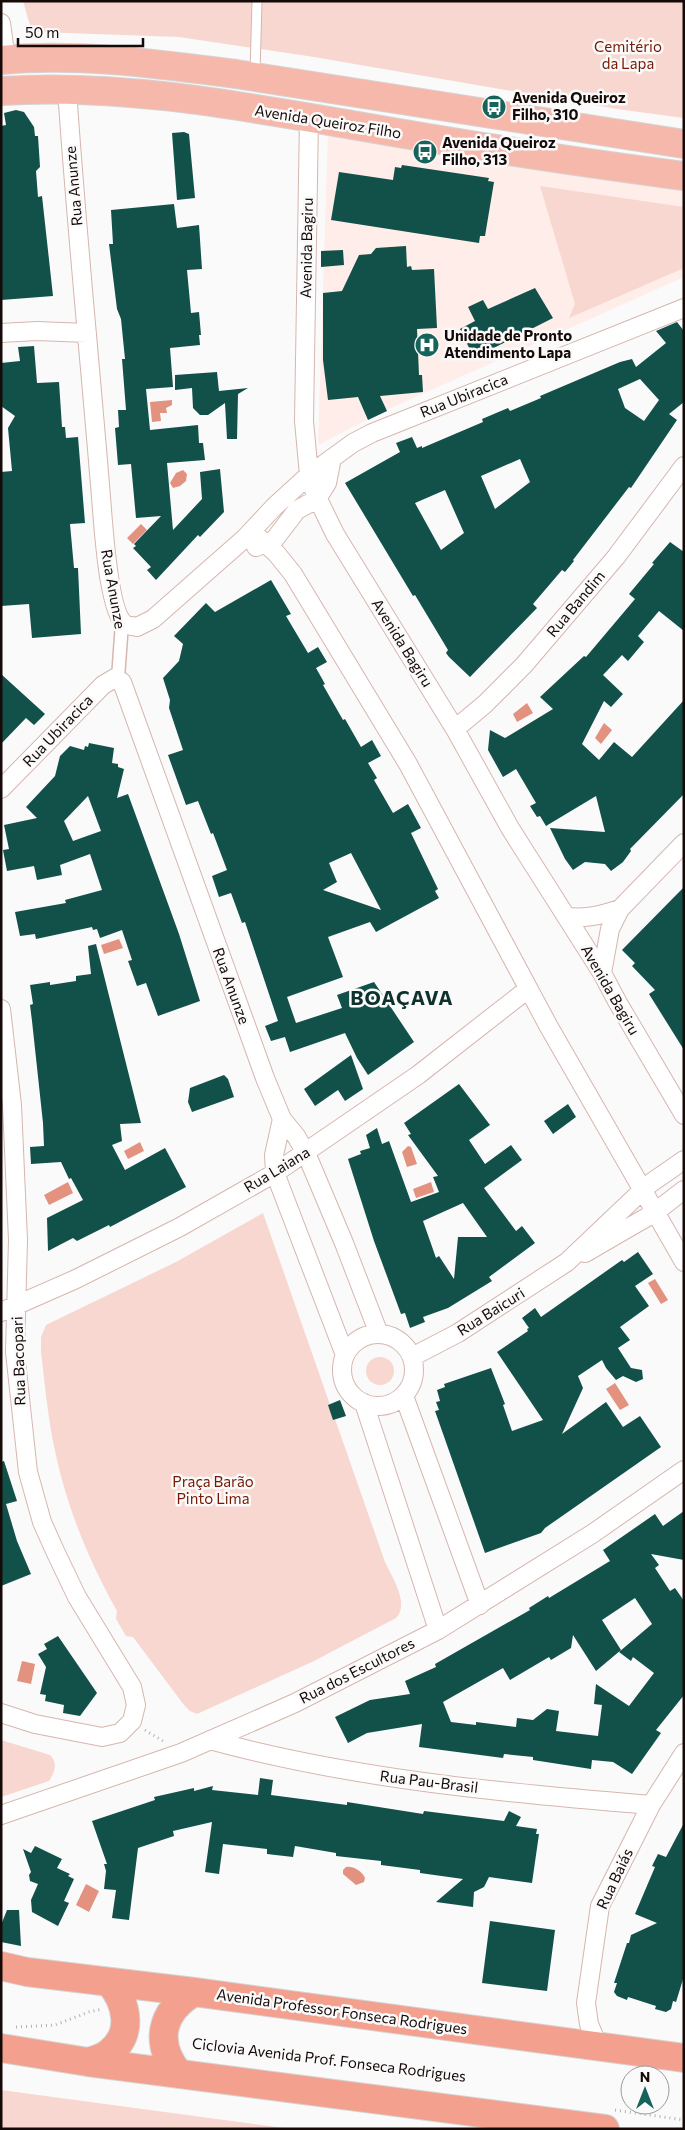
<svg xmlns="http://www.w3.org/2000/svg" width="685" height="2130" viewBox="0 0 685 2130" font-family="Commissioner,sans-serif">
<rect width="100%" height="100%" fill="#fafafa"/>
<!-- built -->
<path fill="#feede9" d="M328 134 684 186V277L382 412 318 445Z"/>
<!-- green -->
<path fill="#f7d7cf" d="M23 1H684V118L617 109 314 57 179 37 39 32 31 29Z
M540 186 684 207V268L569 318 575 304Z
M263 1213 385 1562C392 1577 410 1604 396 1618L314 1661 197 1714 190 1711 184 1705 133 1637 126 1636 116 1619 117 1611C89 1561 67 1508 55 1451 48 1419 45 1385 41 1352V1337L46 1325 176 1262Z
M366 1371a14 14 0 1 1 28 0a14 14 0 1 1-28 0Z
M1 1740 50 1755C58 1763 55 1772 49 1781L1 1797Z
M1 2090 292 2129H1Z"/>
<!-- water -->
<path fill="#e2927f" d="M172 400V405L166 408 167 413H160L161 421 152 422 150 402Z
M183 470 187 474 186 481 180 486 173 488 170 483 176 473Z
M141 524 147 530 133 544 127 538Z
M527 703 533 713 517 722 513 714Z
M604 723 612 730 601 744 595 738Z
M119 939 123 948 104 954 101 945Z
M140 1142 144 1151 128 1159 124 1151Z
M408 1146 411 1147 417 1164 407 1167 402 1152Z
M68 1182 73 1193 49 1205 44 1195Z
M431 1182 434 1192 416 1198 413 1189Z
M655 1279 668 1300 661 1304 648 1283Z
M615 1383 629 1405 620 1410 606 1389Z
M22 1661 35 1664 31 1684 17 1681Z
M346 1867C353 1866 362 1871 365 1878L364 1882 356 1885 343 1874V1870Z
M86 1884 99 1891 89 1912 76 1905Z"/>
<!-- building -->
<path fill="#12504a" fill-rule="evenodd" d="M16 110 24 112 34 127 35 136H38L40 167 36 171 38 197 42 196 53 296 1 300V126L6 125 4 113Z
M184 132 189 134 195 198 177 200 172 133Z
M402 165 489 178 488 181 494 182 485 236H480L479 243 331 220 339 172 393 180 395 167 401 168Z
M174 204 177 228 199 225 202 269 187 270 191 313 199 312 201 335H199L200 345 170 348 173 387 146 389 150 430 198 425 199 443H203L205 460 167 463 173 530 202 499 200 472 220 469 224 512 200 537 198 535 156 580 147 570 151 567 133 548 136 546 134 544 161 516 136 518 131 464 118 465 115 428 119 427 118 410H126L122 359H125L121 319 117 309 109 244H113L111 210Z
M406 246 407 267 411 266 412 270 434 269 437 328 417 329 419 375H422L423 392 380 396 387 411 368 420 358 397 328 400 323 360V293L342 291 359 255 371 254 376 248Z
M343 250 344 265 321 267V251Z
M535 288 553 318 474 358 460 329 475 321 468 307 483 300 488 309Z
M677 322 684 331V402L669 414 677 420 631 488 629 487 573 560 574 561 565 572 562 570 533 604 537 608 470 677 449 657 446 653 448 650 415 595 413 596 345 483 400 452 396 443 412 437 417 448 422 446V448L483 422 482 419 508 408 510 411 541 398 540 396 620 362 632 359 636 367 666 343 656 331ZM640 379 659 400 644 421 625 408 618 389ZM520 459 530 482 495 509 481 476ZM445 490 464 533 441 550 415 503Z
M34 346 37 383 59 382 62 427H65L66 438 78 437 85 523 70 524 74 568H78L81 634 32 638 29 604 1 606V472L12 471 8 428 15 416 1 406V363L20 361 18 347Z
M217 372 219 391 248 388 238 394 237 439H227L225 403 208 415H200L193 408 192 388 175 390V375Z
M670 542 684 552V631L659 611 638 636 644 642 628 661 622 655 603 675 623 694 611 707 604 701 582 744 599 760 614 742 632 757 684 700V794L630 849 631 851 623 862 611 871 605 864 585 862 573 870 565 859 550 828 605 832 596 796 546 826 540 816 537 817 530 806 536 803 516 769 503 777 488 750 490 730 505 738 553 709 540 697 584 656 586 657 635 599 629 594 654 564 652 563Z
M271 580 291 614 286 616 308 653 318 647 327 662 316 668 325 684 323 685 343 720 345 719 361 747 372 740 381 756 368 763 377 778 374 780 393 813 408 804 421 828 411 833 438 889 435 891 439 898 376 932 370 922 328 937 343 977 287 997 296 1023 342 1008 337 995 374 982 414 1042 368 1075 357 1058 345 1033 290 1052 285 1037 271 1041 265 1026 278 1021 245 922 242 923 231 893 219 897 212 876 227 870 213 833 211 834 198 801 186 805 168 755 183 750 169 708 170 700 163 678 179 661 183 644 174 636 206 603 215 612ZM351 853 381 910 323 890 337 882 329 863Z
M1 674 45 714 34 725 26 718 1 744Z
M89 743 114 748 112 763 118 764V767L124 769 117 798 128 794 179 934 200 1001 158 1016 146 983 137 986 128 961 132 960 122 930 100 938 97 929 93 930 92 927 36 939 35 934 20 936 15 912 66 903 65 900 102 890 90 854 60 865 62 875 37 880 34 866 7 871 3 850 9 849 4 825 37 818 26 807 55 776 60 756 70 746 84 750 85 746 88 747ZM88 796 101 831 73 841 64 821Z
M684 887V1050L649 994 655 990 632 966 635 963 622 950Z
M96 944 141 1123 120 1124 122 1141 112 1145 125 1170 165 1148 186 1187 110 1227 109 1225 77 1241 73 1238 48 1251 47 1218 83 1200 71 1178 69 1179 61 1162 31 1164 30 1147 44 1146 43 1123 32 1021 30 1005 33 1004 30 985 50 982V985L76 981V976L91 974 88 946Z
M351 1055 363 1089 345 1101 338 1090 315 1106 304 1089Z
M224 1075 228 1079 234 1097 192 1112 188 1102 190 1088Z
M459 1084 490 1125 469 1140 485 1164 511 1145 522 1160 484 1188 516 1231 522 1226 535 1243 489 1277 492 1281 448 1308 423 1317 425 1322 410 1328 405 1313 401 1314 374 1241 348 1159 361 1154 360 1151 370 1148 366 1135 377 1128 382 1144 389 1141 411 1202 439 1192 433 1177 438 1176 408 1135 411 1134 404 1123ZM463 1203 487 1237H458L454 1279 439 1256 436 1258 423 1221Z
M568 1104 576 1117 553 1134 544 1121Z
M638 1252 653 1274 635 1286 649 1306 620 1327 630 1340 618 1348 631 1368 642 1370 643 1379 636 1382 623 1376 616 1380 606 1368 602 1360 578 1376 583 1388 562 1434 606 1402 623 1427 640 1416 661 1447 545 1528 541 1533 485 1553 435 1411 439 1410 436 1402 440 1401 437 1390 445 1387 444 1384 491 1368 505 1404 503 1405 512 1431 543 1420 497 1352 528 1331 527 1329 529 1328 522 1318 535 1308 541 1317 622 1260 624 1262Z
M340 1400 346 1416 333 1420 328 1405Z
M4 1461 17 1501 6 1504 17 1541 31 1574 1 1586V1462Z
M684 1511V1560L651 1554 659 1565 655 1568 670 1591 675 1588 684 1601V1695L656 1730 661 1733 632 1774 613 1762 592 1760 591 1769 533 1760V1757L504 1754 503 1758 419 1747 422 1724 367 1733 348 1743 335 1717 370 1700 410 1694 405 1681 436 1667 435 1664 530 1610 529 1608 548 1596 549 1598 610 1561 603 1550 655 1514 663 1526ZM635 1598 652 1624 619 1652 631 1661 633 1657 654 1673 629 1706 596 1684 594 1704 602 1705 598 1736 556 1731 559 1711 547 1709 533 1720 517 1718 516 1727 476 1722V1725L451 1722 443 1702 503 1668 510 1680 549 1657 551 1660 571 1648 573 1635 596 1671 621 1650 602 1620Z
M58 1636 97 1693 80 1716 63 1713 64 1705 45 1701 46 1695 40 1694 46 1667 38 1654 47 1649 44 1644Z
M260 1778 273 1780 271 1795 347 1805V1802L423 1814 424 1811 504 1821 509 1811 521 1817 516 1826 537 1829 536 1834H539L532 1883 489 1877 484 1887 474 1892 473 1907 436 1902 463 1879 420 1873V1870L381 1865V1861L336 1856V1853L295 1846 293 1857 267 1854V1849L223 1844 219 1874 205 1872 212 1822 173 1831 174 1836 138 1848 129 1920 112 1918 116 1890 104 1889 106 1871 104 1864H107L92 1821 155 1800 154 1797 194 1788V1791L213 1786 212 1790 258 1795Z
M684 1823V1976L676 2002 673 2001 671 2009 666 2012 655 2009 656 2006 628 1997 627 2000 617 1996 614 1992 617 1983H614L627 1943H629L631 1935 657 1923 635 1914 655 1867 652 1866 658 1854 666 1857Z
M35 1846 62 1859 57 1868 70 1874 68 1876 74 1879 64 1901 69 1903 58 1926 32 1912 31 1900 38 1884 30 1881 29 1875 31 1872 23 1849 31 1853Z
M7 1910H19L21 1946 1 1942V1925Z
M490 1921 555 1930 547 1991 482 1983Z"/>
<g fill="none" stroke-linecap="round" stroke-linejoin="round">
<defs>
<path id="service" d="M255 74 257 1"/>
<path id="pedestrian" d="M118 678 122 623"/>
<path id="minor" d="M1 23 6 60
M67 89C76 225 90 361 101 497 103 520 108 614 126 625L137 627 153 619 245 538 274 507 309 475 353 443 372 433 684 308
M309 118 304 421 309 475 315 493 335 534 455 729 510 828 602 973 618 1003 684 1115
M1 333 37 331 87 333
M252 532 276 553 293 574 408 764 549 1027 684 1262
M256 547 274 540 297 510 317 499 327 483 332 458
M455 729 485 704 524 665 616 557 684 466
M1 789 103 685 115 678 122 682 265 1078 282 1119 296 1136 306 1153 344 1243 379 1334
M567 917C586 919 601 915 620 909
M602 973 610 929 620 909 684 843
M1 1009 12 1105 18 1240 15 1352 28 1472 42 1522 55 1551 77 1597 132 1687 136 1705 132 1721 120 1733 102 1737 35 1724 1 1713
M282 1119 274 1155 275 1173 345 1355
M585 1253 654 1213 684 1190
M1 1312 76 1279 180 1227 275 1173 418 1075 528 989
M342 1370a36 36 0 1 1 72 0a36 36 0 1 1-72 0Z
M412 1357 458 1333 567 1262 648 1185 684 1160
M404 1396 480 1605
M364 1403 438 1630
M210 1740C352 1779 504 1793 651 1805
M1 1815 181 1753 295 1703 438 1630 592 1534 684 1470
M598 2046 589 2024 586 2003 600 1906 651 1805 684 1753"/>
<path id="primary" d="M1 60C80 53 158 64 236 74L684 144
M1 91C121 83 241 106 358 126 466 145 575 162 684 176"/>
<path id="trunk" d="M1 1966 27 1972 194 1992 684 2058
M1 2048 88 2062 605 2129
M88 2062C95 2060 103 2058 109 2053 134 2034 127 2003 110 1983
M179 2074C154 2044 160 2012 194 1992"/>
</defs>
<!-- service casing -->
<use href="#service" stroke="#d6b6ae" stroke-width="11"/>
<!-- pedestrian casing -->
<use href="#pedestrian" stroke="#d6b6ae" stroke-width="15"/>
<!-- minor casing -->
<use href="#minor" stroke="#d6b6ae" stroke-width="20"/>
<!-- primary casing -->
<use href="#primary" stroke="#d5d3d3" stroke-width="30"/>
<!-- trunk casing -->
<use href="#trunk" stroke="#d5d3d3" stroke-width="30"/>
<!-- path -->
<path stroke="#b4b1b0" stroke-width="3" stroke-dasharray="1 4" stroke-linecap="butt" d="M145 1730 163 1741
M16 2027 55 2025 89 2012 103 2009
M615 2110 684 2120"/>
<!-- service -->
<use href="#service" stroke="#fff" stroke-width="9"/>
<!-- pedestrian -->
<use href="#pedestrian" stroke="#fff" stroke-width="12"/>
<!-- minor -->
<use href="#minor" stroke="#fff" stroke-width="18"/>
<!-- primary -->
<use href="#primary" stroke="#f6b8aa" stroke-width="28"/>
<!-- trunk -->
<use href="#trunk" stroke="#f3a08e" stroke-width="28"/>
</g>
<!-- icons -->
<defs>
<symbol id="bus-disc" viewBox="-11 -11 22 22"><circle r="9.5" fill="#16635c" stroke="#fafafa"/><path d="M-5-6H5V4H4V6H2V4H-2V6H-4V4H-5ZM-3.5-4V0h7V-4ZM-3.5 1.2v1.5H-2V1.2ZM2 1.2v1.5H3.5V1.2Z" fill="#fff"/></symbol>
<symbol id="hospital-disc" viewBox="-11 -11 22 22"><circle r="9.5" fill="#16635c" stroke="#fafafa"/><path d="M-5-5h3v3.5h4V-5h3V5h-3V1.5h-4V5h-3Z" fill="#fff"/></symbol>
</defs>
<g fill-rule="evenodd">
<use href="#bus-disc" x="480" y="93" width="28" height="28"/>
<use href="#bus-disc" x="411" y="138" width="28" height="28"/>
<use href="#hospital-disc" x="413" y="331" width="28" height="28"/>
</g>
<g text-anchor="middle" stroke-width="5" stroke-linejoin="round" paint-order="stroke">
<!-- park labels -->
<g font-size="15" fill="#761802" stroke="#fafafa">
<text x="628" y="52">Cemitério<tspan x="628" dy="17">da Lapa</tspan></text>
<text x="213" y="1487">Praça Barão<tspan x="213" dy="17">Pinto Lima</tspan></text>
</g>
<!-- poi labels -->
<g font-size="15" font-weight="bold" fill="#150a08" stroke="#fafafa" text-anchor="start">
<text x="512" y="103">Avenida Queiroz<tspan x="512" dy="17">Filho, 310</tspan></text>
<text x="442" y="148">Avenida Queiroz<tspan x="442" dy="17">Filho, 313</tspan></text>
<text x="444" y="341">Unidade de Pronto<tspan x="444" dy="17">Atendimento Lapa</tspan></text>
</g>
<!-- street labels -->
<g font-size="15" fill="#150a08" stroke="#fafafa">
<text transform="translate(328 122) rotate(9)" y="5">Avenida Queiroz Filho</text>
<text transform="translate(74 186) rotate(-95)" y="5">Rua Anunze</text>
<text transform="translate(307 248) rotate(-89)" y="5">Avenida Bagiru</text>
<text transform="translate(464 396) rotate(-22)" y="5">Rua Ubiracica</text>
<text transform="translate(113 589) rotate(80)" y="5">Rua Anunze</text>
<text transform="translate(576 604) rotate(-50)" y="5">Rua Bandim</text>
<text transform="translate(402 643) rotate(58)" y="5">Avenida Bagiru</text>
<text transform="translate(58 731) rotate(-46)" y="5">Rua Ubiracica</text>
<text transform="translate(231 986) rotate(70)" y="5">Rua Anunze</text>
<text transform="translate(610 990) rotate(60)" y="5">Avenida Bagiru</text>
<text transform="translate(277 1170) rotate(-31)" y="5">Rua Laiana</text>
<text transform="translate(491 1312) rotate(-32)" y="5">Rua Baicuri</text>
<text transform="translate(19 1361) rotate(-92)" y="5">Rua Bacopari</text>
<text transform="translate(357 1671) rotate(-27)" y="5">Rua dos Escultores</text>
<text transform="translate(429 1782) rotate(7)" y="5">Rua Pau-Brasil</text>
<text transform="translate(615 1879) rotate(-65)" y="5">Rua Baiás</text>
<text transform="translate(342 2012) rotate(8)" y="5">Avenida Professor Fonseca Rodrigues</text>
<text transform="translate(329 2060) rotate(7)" y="5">Ciclovia Avenida Prof. Fonseca Rodrigues</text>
</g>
<!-- district labels -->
<g font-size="20" font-weight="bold" letter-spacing="1" fill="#0e312d" stroke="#fafafa">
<text x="402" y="1005">BOAÇAVA</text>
</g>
</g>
<!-- border -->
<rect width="685" height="2130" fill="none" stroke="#150a08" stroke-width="5"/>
<!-- north arrow -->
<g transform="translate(645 2090)"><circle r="24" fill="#fafafa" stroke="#9e9a99"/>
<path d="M0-4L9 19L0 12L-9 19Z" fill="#16635c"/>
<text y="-8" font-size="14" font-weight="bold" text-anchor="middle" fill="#150a08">N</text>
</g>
<!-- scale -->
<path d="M18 38v8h125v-8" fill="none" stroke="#150a08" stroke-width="2.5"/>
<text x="25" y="38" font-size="15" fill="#150a08" stroke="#fafafa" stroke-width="4" paint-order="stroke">50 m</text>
</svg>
